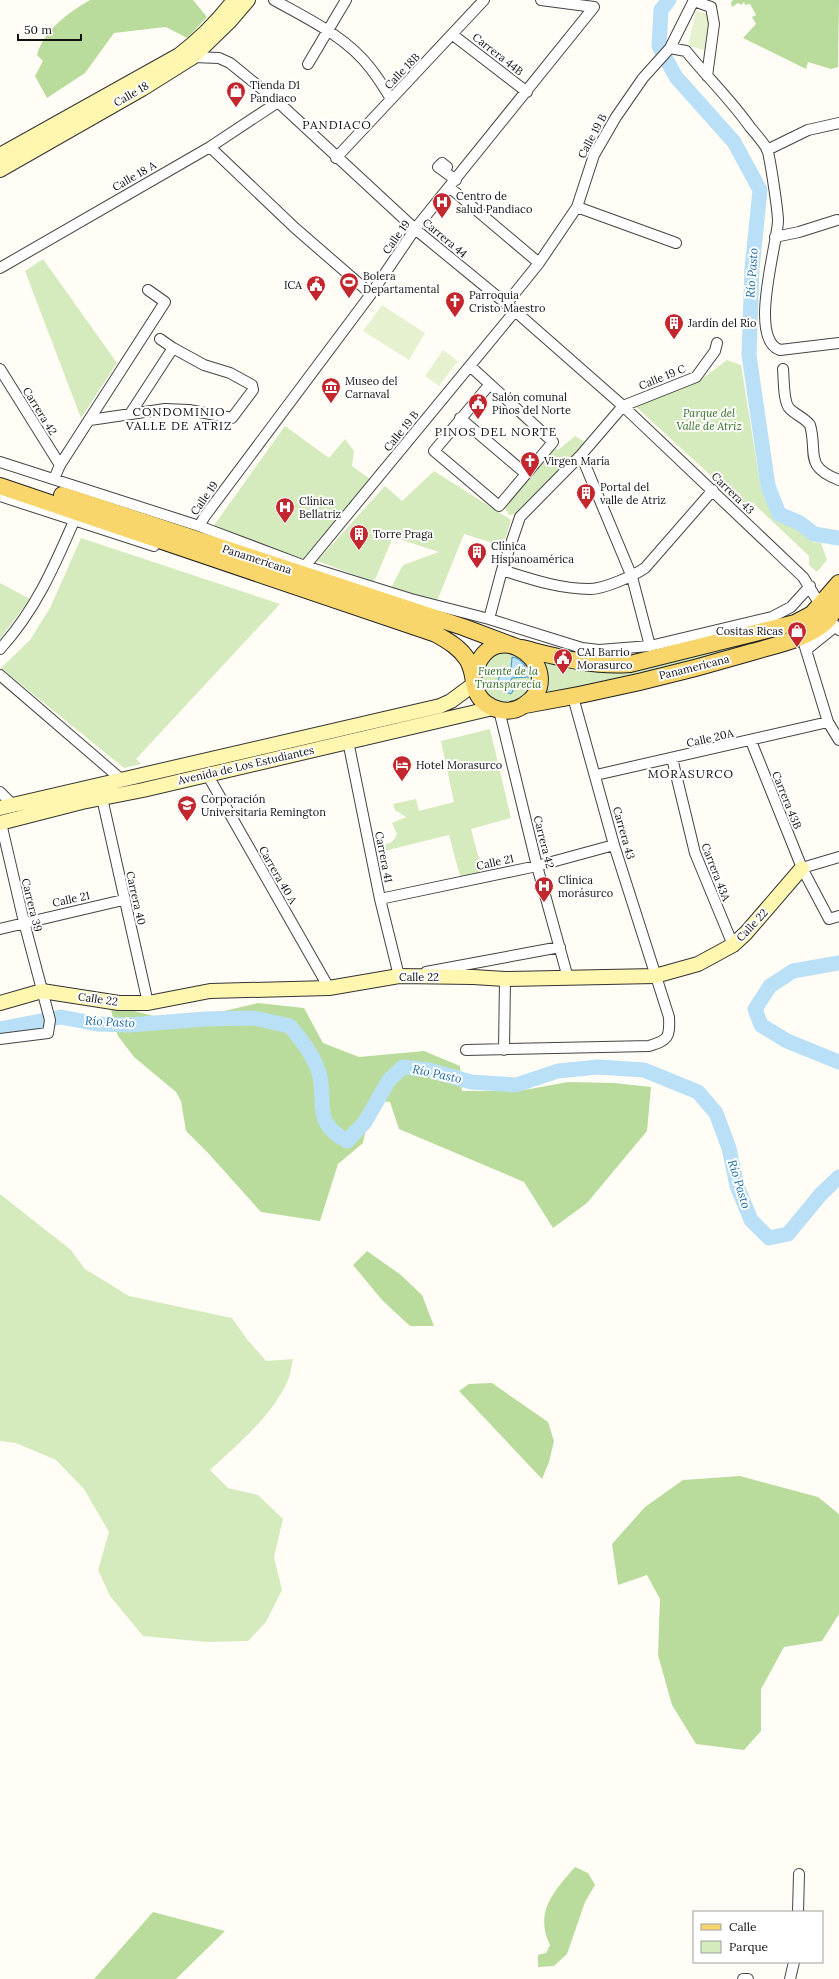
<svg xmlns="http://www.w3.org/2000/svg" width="839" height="1979" viewBox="0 0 839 1979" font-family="Lora,serif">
<rect width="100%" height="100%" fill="#fffdf5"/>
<!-- green -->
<path fill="#d5ebbd" d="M43 259 117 363 81 418 25 271Z
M727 360 741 365 761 489 774 519 799 530 813 542 821 543 827 560 817 572 809 565V556L752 502 743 505 635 406 699 381Z
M285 426 329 458 345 439 354 451 352 466 370 479 303 559 212 528Z
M575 436 585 442 579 451 518 514 509 515 503 506 555 448 558 450Z
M434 471 511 520 503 546 464 534 437 601 391 588 403 565 439 552 393 537 374 582 317 561 385 486 402 501Z
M81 538 280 604 136 759 141 764 124 768 1 668 30 640 50 608Z
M0 583 30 599 0 639Z
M810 622 768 643 540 697C549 681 547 676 543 658L577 666Z
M505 651 521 655 534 676C532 681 531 689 528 693 507 717 470 693 486 665 487 662 489 659 491 657 495 654 501 653 505 651Z
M490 729 511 818 471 829 483 874 461 880 449 835 376 853 372 838 378 844C387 845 393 844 397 834L392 823 406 817 395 810 393 804 416 799 419 811 454 802 441 741Z
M0 1194 71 1250 85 1269 129 1296 232 1318 247 1339 266 1361 293 1359C291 1366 291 1374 288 1380 272 1417 238 1443 210 1470L228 1488 258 1495 283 1519 274 1557 282 1590 266 1622 248 1641 207 1642 143 1636 110 1596 98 1570 109 1532 84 1489 56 1460 16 1443 0 1441Z"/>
<!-- forest -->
<path fill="#b9dc9c" d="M90 0H193L207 17 187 38 166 27 114 33 85 73 47 98 35 76 43 61 37 55C44 30 68 13 90 0Z
M733 0H839L838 67 831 69 808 62 806 69 743 38 756 24 752 17 756 15 750 4 745 5 744 2 741 5 738 3 732 7 731 3Z
M258 1003 304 1008 323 1043 359 1057 424 1051 460 1066 462 1091H519L568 1082 614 1083 651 1087 647 1131 587 1203 553 1228 524 1182 399 1129 390 1102 372 1101 363 1143 338 1164 320 1221 261 1212 209 1154 186 1131 181 1101 176 1092 134 1057 118 1036 111 1010 127 1009 165 1019 220 1012Z
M367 1251 401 1275 422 1295 434 1326H410L382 1300 353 1265Z
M492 1383 548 1422 554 1441 549 1462 542 1479 459 1391 469 1384Z
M740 1476 818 1497 839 1514V1614L822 1641 784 1647 761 1689V1731L744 1750 696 1744 672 1705 658 1655 660 1599 647 1575 618 1585 612 1544 645 1507 683 1480Z
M575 1867 588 1873 595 1885 585 1902 567 1954 554 1966 538 1967V1955L546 1953 550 1945C534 1912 554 1891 575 1867Z
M153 1912 225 1931 176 1979H94Z"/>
<!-- pitch -->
<path fill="#e6f2cf" d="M696 11 716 16 708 51 688 46Z
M382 305 425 333 409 360 363 331Z
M443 350 458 361 439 386 425 376Z"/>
<!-- water -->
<path fill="#b9e0f7" stroke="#3f96cf" d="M512 657C523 659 526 667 529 677L512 678 510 682 513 691 511 694 506 692 498 681 500 674 505 675 511 670Z"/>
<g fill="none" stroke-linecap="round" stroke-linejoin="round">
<!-- river -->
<path stroke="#b9e0f7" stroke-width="15" d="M669 0 661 10 659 46 676 77 734 142 760 190 752 269 749 355 768 486 779 514 800 523 814 534 839 538
M839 963 793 971 770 986 755 1009 761 1025 787 1041 839 1062
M0 1029 61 1017 97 1024 129 1025 206 1019 254 1018 290 1026C302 1041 316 1058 320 1077 326 1107 313 1122 347 1141L365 1122 389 1080 403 1067 429 1070 471 1082 516 1085 558 1071 598 1067 644 1070 698 1092 716 1113 729 1148 737 1186 751 1220 769 1238 788 1234 821 1194 839 1177"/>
<defs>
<path id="street" d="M274 0C308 19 347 37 371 69 378 78 385 89 391 99
M541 0 594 7
M694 1 711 7 714 24 707 76
M453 35 527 92
M670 48 686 51C707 77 731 100 750 127 756 134 763 142 767 149 770 156 778 212 778 221 777 246 748 339 780 350L839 343
M193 57 219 58 230 63 278 102 415 229 515 311 623 406 803 577 829 619 839 630
M308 64 346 0
M210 147 295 228 371 294
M767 150 808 130 839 123
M336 158 484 0
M447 167 442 163 438 167 456 180
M449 187 539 263
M577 207 676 243
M775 237 799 232 837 220
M0 268 210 147 278 102
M506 304 539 263 577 207 594 155 616 117 643 78 670 48 694 0
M470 366 553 442 499 506 434 451 490 384
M0 369 60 465
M783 369C784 378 783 403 790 409 796 415 805 418 810 425 818 453 803 466 839 480
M130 414 173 348
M460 418 526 474
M90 420 165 409 189 410 232 418 253 390 252 385 230 373 204 365 173 348 160 339
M581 455 632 577 650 646
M0 462 199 526 305 566 411 599 489 619 582 648 599 650 650 646 772 617 791 607 810 586
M54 479 60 465 165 302 148 290
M0 496 154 546
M199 526 205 516 371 294 415 229 594 7
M305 566 515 311
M502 570C531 579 559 589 590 589 604 589 633 576 645 568L713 490
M489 619 502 570 520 517 581 455 623 406 696 377 715 351 717 343
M802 637 828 722 839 740
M0 649C35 611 54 567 74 521
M806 650 836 626
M0 675 122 780
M499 710 537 866 568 978
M348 741 380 899 399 976 404 975
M751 741 802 868 829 919 839 916
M672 758 695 853 733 945
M207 774 329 988
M596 775 828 722
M0 792 13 805
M102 798 148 1003
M802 868 839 857
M380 899 537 866 614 845
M0 929 123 900
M426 972 560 947
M0 1039 48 1033 50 1020 24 922 1 823
M466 1050 649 1046C668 1040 670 1038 669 1017L614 845 573 697
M504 1050 505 979
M798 1912 799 1874
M743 1979H748
M790 1979 794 1962"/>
<path id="secondary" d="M0 155 179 55C200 39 218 21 234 0
M0 170 142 89 193 57 230 21 248 0
M0 808 440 706 451 701 474 684
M0 823 82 802 143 790 493 708
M0 1003 42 991 119 1003H148L210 991 329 988 399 976 473 977 505 979 655 976 698 964 733 945 746 933 802 868"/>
<path id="primary" d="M0 486 436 634C448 641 459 647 467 659 475 672 472 681 477 693 486 710 509 716 524 705 573 674 495 606 474 673
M62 495 463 627 511 645
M522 648C558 657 592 667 630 664L795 623 812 614 839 583
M525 705C602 692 678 674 752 652 776 645 802 640 822 625 832 618 837 605 839 593"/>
</defs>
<!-- street casing -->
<use href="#street" stroke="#444" stroke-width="12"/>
<!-- secondary casing -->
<use href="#secondary" stroke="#333" stroke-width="16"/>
<!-- primary casing -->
<use href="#primary" stroke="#222" stroke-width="18"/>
<!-- street -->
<use href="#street" stroke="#fff" stroke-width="10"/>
<!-- secondary -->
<use href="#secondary" stroke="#fff6b0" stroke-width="14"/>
<!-- primary -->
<use href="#primary" stroke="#f9d66b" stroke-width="16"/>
</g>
<!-- icons -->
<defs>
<symbol id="shop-pin" viewBox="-11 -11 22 30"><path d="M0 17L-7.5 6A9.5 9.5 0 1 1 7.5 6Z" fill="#c4262e" stroke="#fff"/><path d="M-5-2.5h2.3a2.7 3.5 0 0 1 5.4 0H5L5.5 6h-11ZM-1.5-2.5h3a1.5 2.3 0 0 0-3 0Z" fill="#fff"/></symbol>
<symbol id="hospital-pin" viewBox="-11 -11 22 30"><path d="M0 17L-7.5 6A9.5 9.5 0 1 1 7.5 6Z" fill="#c4262e" stroke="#fff"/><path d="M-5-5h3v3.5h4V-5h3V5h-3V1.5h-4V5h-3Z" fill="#fff"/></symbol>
<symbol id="stadium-pin" viewBox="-11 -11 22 30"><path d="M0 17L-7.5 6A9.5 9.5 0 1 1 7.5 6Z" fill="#c4262e" stroke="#fff"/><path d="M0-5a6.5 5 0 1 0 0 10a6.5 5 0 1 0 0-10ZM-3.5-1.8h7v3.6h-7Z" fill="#fff"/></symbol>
<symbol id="civic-pin" viewBox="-11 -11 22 30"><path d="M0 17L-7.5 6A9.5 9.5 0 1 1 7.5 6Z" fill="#c4262e" stroke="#fff"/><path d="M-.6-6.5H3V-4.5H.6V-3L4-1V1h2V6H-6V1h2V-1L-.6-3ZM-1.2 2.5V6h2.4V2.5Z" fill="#fff"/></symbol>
<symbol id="church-pin" viewBox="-11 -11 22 30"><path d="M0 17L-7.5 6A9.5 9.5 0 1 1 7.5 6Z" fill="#c4262e" stroke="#fff"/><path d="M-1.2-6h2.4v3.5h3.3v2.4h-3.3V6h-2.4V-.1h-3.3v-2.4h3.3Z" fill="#fff"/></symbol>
<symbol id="building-pin" viewBox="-11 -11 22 30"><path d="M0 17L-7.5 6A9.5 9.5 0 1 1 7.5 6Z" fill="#c4262e" stroke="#fff"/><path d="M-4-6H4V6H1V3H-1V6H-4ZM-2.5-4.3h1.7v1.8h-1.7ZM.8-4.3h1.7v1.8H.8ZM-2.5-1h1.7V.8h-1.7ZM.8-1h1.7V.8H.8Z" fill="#fff"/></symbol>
<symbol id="museum-pin" viewBox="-11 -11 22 30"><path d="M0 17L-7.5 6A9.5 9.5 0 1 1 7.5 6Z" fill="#c4262e" stroke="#fff"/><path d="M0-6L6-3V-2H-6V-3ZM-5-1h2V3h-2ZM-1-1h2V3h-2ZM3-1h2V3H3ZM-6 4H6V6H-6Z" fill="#fff"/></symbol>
<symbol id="hotel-pin" viewBox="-11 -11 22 30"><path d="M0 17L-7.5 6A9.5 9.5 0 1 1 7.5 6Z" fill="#c4262e" stroke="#fff"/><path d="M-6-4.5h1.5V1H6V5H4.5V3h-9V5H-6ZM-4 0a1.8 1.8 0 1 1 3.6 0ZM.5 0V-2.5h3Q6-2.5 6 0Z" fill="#fff"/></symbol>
<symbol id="university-pin" viewBox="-11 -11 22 30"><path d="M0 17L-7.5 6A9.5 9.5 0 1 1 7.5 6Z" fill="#c4262e" stroke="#fff"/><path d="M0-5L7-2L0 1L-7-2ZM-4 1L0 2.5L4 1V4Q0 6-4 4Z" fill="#fff"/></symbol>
</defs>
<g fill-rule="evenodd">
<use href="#shop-pin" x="225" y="80" width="22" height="30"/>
<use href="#hospital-pin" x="431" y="191" width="22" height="30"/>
<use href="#stadium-pin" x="338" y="271" width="22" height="30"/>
<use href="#civic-pin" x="305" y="274" width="22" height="30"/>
<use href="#church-pin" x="444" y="290" width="22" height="30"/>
<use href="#building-pin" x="663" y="312" width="22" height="30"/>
<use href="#museum-pin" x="320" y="376" width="22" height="30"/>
<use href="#civic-pin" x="467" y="392" width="22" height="30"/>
<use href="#church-pin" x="519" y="450" width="22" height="30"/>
<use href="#building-pin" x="575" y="482" width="22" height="30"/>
<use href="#hospital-pin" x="274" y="496" width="22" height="30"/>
<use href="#building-pin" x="348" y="523" width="22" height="30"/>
<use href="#building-pin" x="466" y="541" width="22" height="30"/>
<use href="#shop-pin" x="786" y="620" width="22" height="30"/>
<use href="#civic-pin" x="552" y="647" width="22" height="30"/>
<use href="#hotel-pin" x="391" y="754" width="22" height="30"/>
<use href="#university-pin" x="176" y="794" width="22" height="30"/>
<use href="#hospital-pin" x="533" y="875" width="22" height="30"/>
</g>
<g text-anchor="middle" stroke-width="4" stroke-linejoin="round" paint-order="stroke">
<!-- street labels -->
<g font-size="11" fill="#111" stroke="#fff">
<text transform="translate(498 54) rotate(38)" y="4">Carrera 44B</text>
<text transform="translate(402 71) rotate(-46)" y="4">Calle 18B</text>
<text transform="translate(131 94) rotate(-30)" y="4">Calle 18</text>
<text transform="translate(592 136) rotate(-62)" y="4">Calle 19 B</text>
<text transform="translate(134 176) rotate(-30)" y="4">Calle 18 A</text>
<text transform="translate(396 237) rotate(-55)" y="4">Calle 19</text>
<text transform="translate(445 238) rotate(40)" y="4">Carrera 44</text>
<text transform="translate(662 377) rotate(-22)" y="4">Calle 19 C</text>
<text transform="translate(40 411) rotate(58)" y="4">Carrera 42</text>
<text transform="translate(401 431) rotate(-51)" y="4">Calle 19 B</text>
<text transform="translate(733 493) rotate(44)" y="4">Carrera 43</text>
<text transform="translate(204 498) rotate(-55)" y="4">Calle 19</text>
<text transform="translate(257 559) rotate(18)" y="4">Panamericana</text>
<text transform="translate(694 667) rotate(-14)" y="4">Panamericana</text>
<text transform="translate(710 738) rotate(-13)" y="4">Calle 20A</text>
<text transform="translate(246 765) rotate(-13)" y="4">Avenida de Los Estudiantes</text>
<text transform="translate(787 800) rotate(68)" y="4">Carrera 43B</text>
<text transform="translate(624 833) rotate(74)" y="4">Carrera 43</text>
<text transform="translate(544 842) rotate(76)" y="4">Carrera 42</text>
<text transform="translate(384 857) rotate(79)" y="4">Carrera 41</text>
<text transform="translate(495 862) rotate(-12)" y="4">Calle 21</text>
<text transform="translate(716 872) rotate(69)" y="4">Carrera 43A</text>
<text transform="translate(278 875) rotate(60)" y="4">Carrera 40 A</text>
<text transform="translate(136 898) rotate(77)" y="4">Carrera 40</text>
<text transform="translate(71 899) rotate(-12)" y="4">Calle 21</text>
<text transform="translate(32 905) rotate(76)" y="4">Carrera 39</text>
<text transform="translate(752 925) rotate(-47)" y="4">Calle 22</text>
<text x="419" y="981">Calle 22</text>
<text transform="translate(98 999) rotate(8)" y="4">Calle 22</text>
</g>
<!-- poi labels -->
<g font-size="11" fill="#111" stroke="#fff" text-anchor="start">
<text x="250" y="89">Tienda D1<tspan x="250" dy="13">Pandiaco</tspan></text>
<text x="456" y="200">Centro de<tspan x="456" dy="13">salud Pandiaco</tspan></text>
<text x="363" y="280">Bolera<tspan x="363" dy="13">Departamental</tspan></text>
<text x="302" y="289" text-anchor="end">ICA</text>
<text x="469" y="299">Parroquia<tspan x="469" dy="13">Cristo Maestro</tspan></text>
<text x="688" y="327">Jardín del Río</text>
<text x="345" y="385">Museo del<tspan x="345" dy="13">Carnaval</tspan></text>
<text x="492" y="401">Salón comunal<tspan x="492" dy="13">Pinos del Norte</tspan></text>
<text x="544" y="465">Virgen María</text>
<text x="600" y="491">Portal del<tspan x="600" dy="13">valle de Atriz</tspan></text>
<text x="299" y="505">Clínica<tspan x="299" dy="13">Bellatriz</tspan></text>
<text x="373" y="538">Torre Praga</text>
<text x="491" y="550">Clínica<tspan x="491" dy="13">Hispanoamérica</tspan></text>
<text x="783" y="635" text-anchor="end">Cositas Ricas</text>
<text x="577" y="656">CAI Barrio<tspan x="577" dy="13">Morasurco</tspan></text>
<text x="416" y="769">Hotel Morasurco</text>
<text x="201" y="803">Corporación<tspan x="201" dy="13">Universitaria Remington</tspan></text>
<text x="558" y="884">Clínica<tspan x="558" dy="13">morásurco</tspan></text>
</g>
<!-- park labels -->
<g font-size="11" font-style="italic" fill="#2f6b1f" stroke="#fff">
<text x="709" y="417">Parque del<tspan x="709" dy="13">Valle de Atriz</tspan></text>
<text x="508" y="675">Fuente de la<tspan x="508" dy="13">Transparecia</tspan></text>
</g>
<!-- neighbourhood labels -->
<g font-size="12" letter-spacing="1" fill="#111" stroke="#fff">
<text x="337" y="129">PANDIACO</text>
<text x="179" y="416">CONDOMINIO<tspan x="179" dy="14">VALLE DE ATRIZ</tspan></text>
<text x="496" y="436">PINOS DEL NORTE</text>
<text x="691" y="778">MORASURCO</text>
</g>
<!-- water labels -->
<g font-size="12" font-style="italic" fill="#1768a6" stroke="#fff">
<text transform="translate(752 273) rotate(-86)" y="4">Río Pasto</text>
<text transform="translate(110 1022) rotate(3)" y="4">Río Pasto</text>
<text transform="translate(437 1074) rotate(12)" y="4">Río Pasto</text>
<text transform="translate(739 1184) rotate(73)" y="4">Río Pasto</text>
</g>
</g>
<!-- legend -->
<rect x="693" y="1911" width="130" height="52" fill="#ffffff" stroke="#a0a0a0"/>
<rect x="701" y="1924" width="20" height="6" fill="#f9d66b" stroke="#a0a0a0"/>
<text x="729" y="1931" font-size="12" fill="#111111">Calle</text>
<rect x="701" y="1941" width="20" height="12" fill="#d5ebbd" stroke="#a0a0a0"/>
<text x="729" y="1951" font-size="12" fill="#111111">Parque</text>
<!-- scale -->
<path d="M18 34v6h63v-6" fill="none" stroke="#111111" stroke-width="2"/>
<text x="24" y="34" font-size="12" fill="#111111" stroke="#ffffff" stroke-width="3" paint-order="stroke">50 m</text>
</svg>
